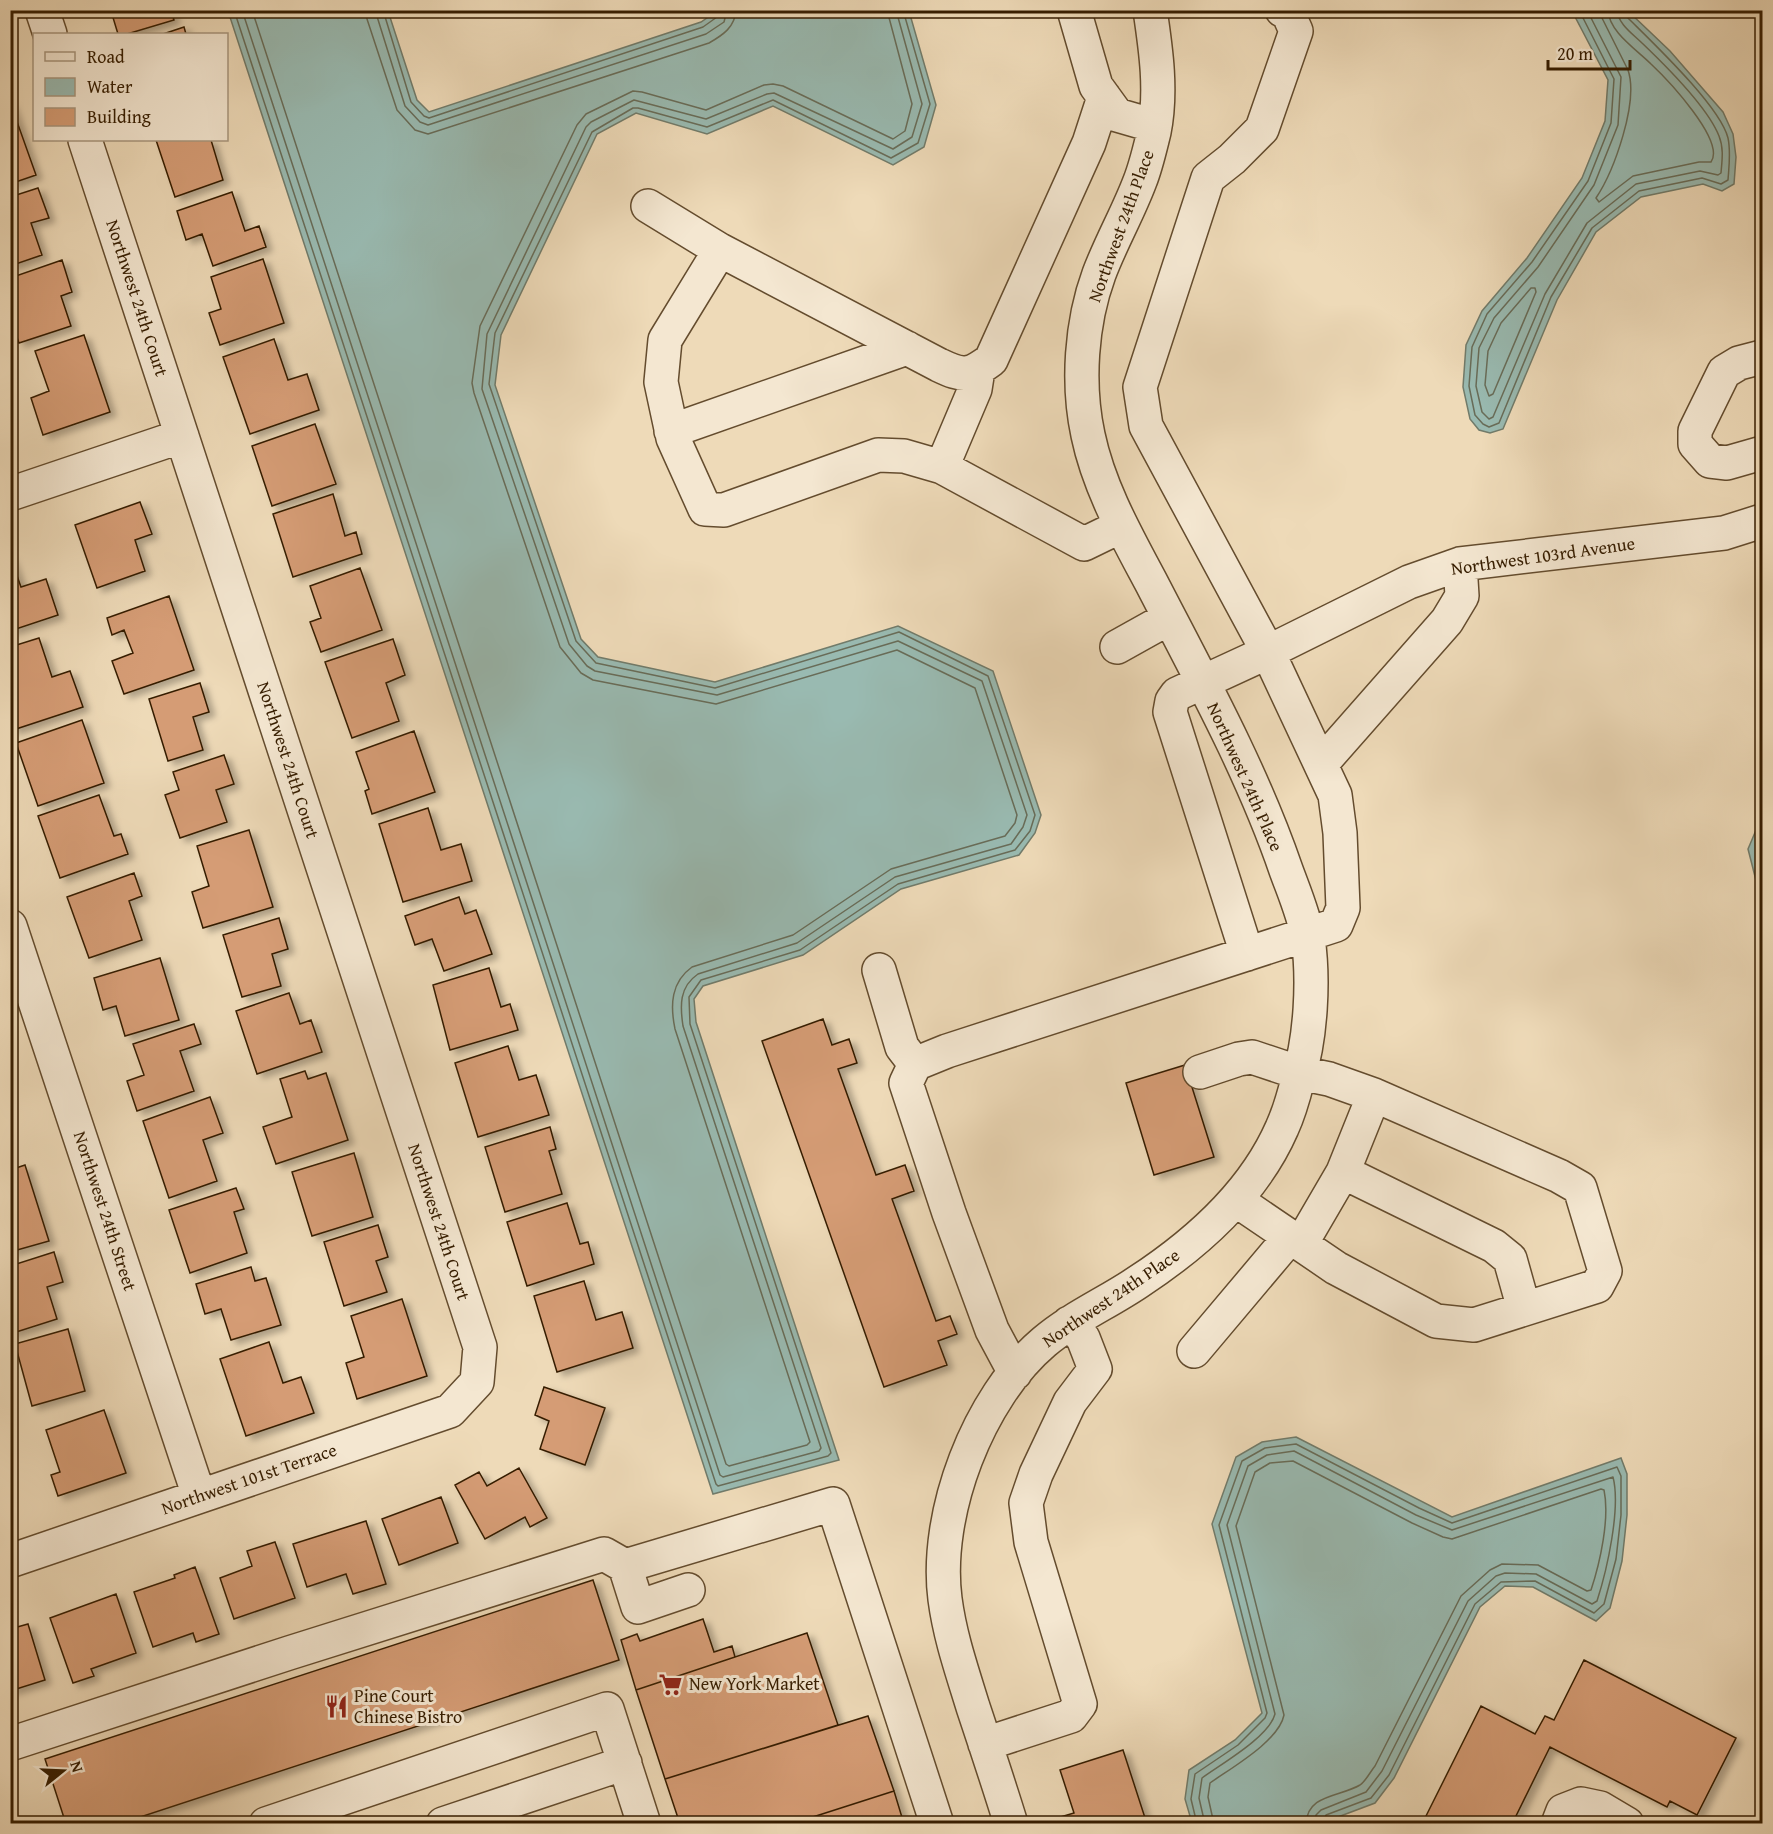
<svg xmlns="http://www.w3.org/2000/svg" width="1773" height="1834" viewBox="0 0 1773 1834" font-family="'Gentium Book Plus',serif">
<defs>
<filter id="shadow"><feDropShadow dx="6" dy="4" stdDeviation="3" flood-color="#0004"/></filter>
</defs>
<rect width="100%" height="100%" fill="#eedab8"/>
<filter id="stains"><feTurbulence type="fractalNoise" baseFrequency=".00333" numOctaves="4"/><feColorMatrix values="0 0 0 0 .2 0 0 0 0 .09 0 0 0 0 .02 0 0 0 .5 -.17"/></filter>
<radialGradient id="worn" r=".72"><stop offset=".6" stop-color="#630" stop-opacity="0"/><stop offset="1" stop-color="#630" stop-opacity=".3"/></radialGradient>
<!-- water -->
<path fill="#99bab1" stroke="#717b6a" stroke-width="1.5" d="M228 11H388L417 100 429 112 701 22 717 11H909L936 105 924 147 893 165 773 106 707 134 636 113 597 134 501 335 495 385 581 639 598 657 715 682 898 626 993 671 1041 815 1035 833 1019 855 901 889 803 955 703 986 694 999 696 1022 839 1460 713 1494Z
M1572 11H1628L1670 51 1723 112 1733 134 1736 157 1734 184 1722 191 1703 184 1641 197 1596 232 1557 300 1503 429 1490 433 1479 430 1470 419 1463 387 1466 345 1482 311 1527 258 1582 178 1605 121 1608 80Z
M1762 816V904L1748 849Z
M1296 1437 1452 1517 1621 1458 1627 1474V1515L1622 1561 1610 1608 1596 1621 1533 1587 1505 1586 1480 1607 1394 1778 1375 1803 1322 1823H1192L1185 1799 1189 1770 1235 1740 1262 1713 1212 1524 1236 1457 1262 1442Z"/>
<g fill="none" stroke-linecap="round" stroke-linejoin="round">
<!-- shore -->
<path stroke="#686c58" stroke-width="1.5" d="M234 10 716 1484 718 1486 828 1456 831 1453 690 1024 689 997 701 980 800 950 898 884 1015 850 1030 831 1035 815 988 676 899 632 715 688 596 663 576 641 489 384 495 333 592 132 633 108H638L707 127 773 100 891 158 918 143 930 104 903 10
M242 10 720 1475 723 1477 819 1451 821 1448 683 1026C680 1006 679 987 698 974L797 943 895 877 1011 844 1023 827 1027 815 982 681 898 641 717 695 595 671 587 666 569 644 482 389 487 334 586 127 591 122 634 100 706 119 767 94 774 93 893 149 912 137 922 104 896 10
M252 10 726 1464 729 1466 807 1445 810 1442 675 1029C670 1005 671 982 692 967L793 935 891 869 1005 836 1015 823 1017 815 975 688 897 650 716 704 593 680 581 673 560 647 474 393 472 383 480 326 577 125 586 114 633 91 642 92 706 110 764 85 773 84 783 86 893 139 905 131 912 104 887 10
M366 10 367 19 397 110 415 130 428 134 709 43C723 35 735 27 736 10
M375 10 405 106 420 122 428 125 706 34 724 22 727 10
M383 10 411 102 424 116 429 118 703 27 717 17 720 10
M1579 10 1614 79 1611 123 1588 181 1532 262 1487 314 1472 347 1469 386 1475 415 1483 424 1489 427 1499 423 1551 297 1592 228 1639 191 1702 178 1721 184 1728 180C1729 166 1731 152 1728 138 1720 106 1652 42 1627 17L1625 10
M1587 10 1621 77 1618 125 1594 185 1538 267 1494 318 1479 348 1476 386 1482 412 1489 419 1493 417 1545 294 1587 223 1636 184 1700 171 1718 175 1721 173C1722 161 1724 148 1719 136 1708 108 1664 64 1642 43 1633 34 1618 24 1617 10
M1598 10 1628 70C1639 102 1614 171 1596 198L1599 202 1633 176 1699 162H1711C1726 141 1667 79 1651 64 1636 49 1609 32 1608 10
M1531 288H1535L1536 292 1493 394 1489 396 1485 385 1488 351 1501 323Z
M1197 1824 1191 1799 1195 1774 1238 1745 1265 1718 1267 1713 1219 1525 1242 1461 1265 1448 1296 1444 1419 1508 1452 1523 1617 1467 1621 1476V1515L1616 1559 1604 1604 1594 1613 1535 1581 1501 1582 1475 1604 1389 1775 1371 1798 1326 1815 1322 1824
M1205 1824 1199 1798 1202 1778C1221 1764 1269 1737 1275 1714L1227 1525 1248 1466 1267 1455 1294 1451 1416 1515 1452 1530 1613 1477C1621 1508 1607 1570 1597 1601L1592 1604 1536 1574 1505 1573 1496 1576 1468 1601 1382 1771 1366 1792 1321 1810 1316 1815 1315 1824
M1214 1824 1208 1797 1210 1783C1231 1768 1279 1741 1284 1715L1236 1526 1255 1472 1270 1463 1293 1461 1412 1523 1443 1537 1452 1539 1601 1489 1604 1490C1610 1518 1600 1563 1591 1590L1587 1591 1538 1565 1502 1564 1490 1570 1461 1596 1375 1766C1370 1772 1366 1781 1360 1785 1340 1797 1307 1794 1306 1824"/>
</g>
<!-- building -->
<path fill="#d59c74" stroke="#361d00" stroke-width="1.5" filter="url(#shadow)" d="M171 10 174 20 127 34H118L111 11Z
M184 27 186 34H163Z
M10 102 36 175 10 184Z
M156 140H211L223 180 175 197Z
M38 188 49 218 31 223 42 255 10 266V197Z
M232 192 245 231 259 226 266 247 213 266 202 234 186 240 177 211Z
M263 259 284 323 220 345 209 313 221 309 211 277Z
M62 260 72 292 61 296 71 326 19 343 10 318V278Z
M84 335 110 412 43 435 31 398 49 391 35 351Z
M274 339 288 380 307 374 319 410 250 434 223 357Z
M315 424 336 484 272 506 252 446Z
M333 494 345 536 356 532 362 554 293 577 273 514Z
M140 502 152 534 135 540 145 571 97 588 75 525Z
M10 556 21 587 46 579 58 615 10 631Z
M360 568 382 630 321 652 310 622 321 618 310 586Z
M169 596 194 670 124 694 112 661 133 653 124 630 112 635 107 618Z
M39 638 52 677 70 671 83 707 13 730 10 723V647Z
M393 639 405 675 386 683 399 721 352 738 325 662Z
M200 683 209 712 193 717 203 750 168 761 149 699Z
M82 720 104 783 38 806 16 743Z
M414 731 435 792 372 814 365 791 369 789 356 752Z
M224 755 234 784 216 790 227 822 180 838 165 795 179 790 173 772Z
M99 795 114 836 121 834 128 854 60 878 38 816Z
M428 808 441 850 461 844 472 881 403 902 379 824Z
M249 830 273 907 203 928 192 892 209 886 197 846Z
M134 873 142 896 129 901 142 940 89 958 67 897Z
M459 897 465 914 476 910 492 954 444 971 432 939 415 945 405 916Z
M279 918 288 949 272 954 281 986 242 997 223 935Z
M160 958 179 1020 125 1036 116 1006 103 1010 94 978Z
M489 968 501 1007 510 1004 518 1030 450 1050 433 985Z
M289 993 300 1024 311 1020 322 1052 257 1074 236 1011Z
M823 1019 832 1045 849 1039 857 1063 838 1069 876 1175 905 1165 914 1191 892 1199 936 1321 950 1316 957 1334 938 1341 947 1365 884 1387 762 1041Z
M194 1024 201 1044 180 1051 194 1091 137 1111 127 1081 144 1075 133 1044Z
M508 1046 519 1080 536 1075 549 1115 478 1137 455 1063Z
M1185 1065 1214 1157 1154 1175 1126 1083Z
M305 1071 308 1079 326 1073 348 1140 276 1164 263 1127 292 1117 280 1079Z
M210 1097 223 1133 203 1140 217 1181 169 1198 143 1121Z
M550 1127 556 1149 549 1151 562 1194 505 1212 485 1147Z
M354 1153 373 1217 312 1236 292 1172Z
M25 1165 49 1241 10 1252V1170Z
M236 1188 244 1209 234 1212 247 1253 190 1273 169 1210Z
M567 1203 580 1244 588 1242 594 1264 527 1286 507 1222Z
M378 1225 388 1257 376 1261 387 1292 344 1306 324 1242Z
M54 1252 63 1282 47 1287 57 1319 10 1334V1266Z
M251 1267 255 1281 266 1278 281 1325 231 1340 221 1309 205 1314 196 1284Z
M584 1281 596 1320 622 1312 633 1348 557 1372 534 1296Z
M402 1299 427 1376 357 1399 346 1363 364 1357 351 1316Z
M68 1329 85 1391 32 1406 15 1344Z
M269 1342 283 1383 301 1377 314 1413 246 1436 220 1359Z
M544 1387 605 1408 585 1465 540 1449 549 1421 535 1415Z
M104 1410 126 1473 58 1496 51 1475 60 1472 46 1430Z
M519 1468 547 1518 530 1527 525 1517 485 1539 455 1485 479 1472 487 1486Z
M441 1497 458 1543 399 1565 382 1519Z
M366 1521 386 1584 353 1594 346 1574 307 1587 293 1544Z
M275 1542 295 1598 234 1619 220 1578 252 1566 247 1551Z
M195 1567 219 1634 196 1642 193 1633 153 1647 134 1592 175 1578 174 1575Z
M593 1580 619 1660 119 1824H66L45 1759Z
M116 1594 136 1653 91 1669 94 1676 73 1683 50 1618Z
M703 1619 714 1652 732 1646 735 1657 636 1690 621 1640 637 1634 640 1641Z
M28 1624 45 1680 10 1691V1629Z
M807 1633 838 1725 665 1779 636 1690Z
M1584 1660 1736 1738 1697 1815 1670 1801 1667 1807 1550 1747 1512 1824H1422L1481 1706 1535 1734 1545 1716 1554 1720Z
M868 1716 894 1791 791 1824H680L665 1779Z
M1123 1750 1147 1824H1059L1057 1818 1074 1813 1060 1770Z
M894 1791 904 1824H791Z"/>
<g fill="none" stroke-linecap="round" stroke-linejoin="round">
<defs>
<path id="minor" d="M42 10 50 34
M1074 10 1096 86 1117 115 1155 126
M648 206 720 250 939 365C964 377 969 376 991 360L1089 143 1104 97
M720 250 665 340 661 382 673 438 705 509 724 510 878 455 904 456 942 467 1084 544 1121 526
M1762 357 1739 363 1724 372 1695 431V444L1710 461 1727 463 1762 453
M671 431 907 348
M942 467 975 389 978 370
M10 494 182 436
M1117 647 1169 618
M1322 763 1447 621 1462 596 1460 564
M10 926 199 1496
M1247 954 1170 712 1172 701 1177 694 1268 652 1409 582 1460 564 1724 533 1762 521
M879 970 902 1047 915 1064
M1200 1072 1239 1059 1252 1057 1300 1073 1329 1079 1374 1095 1559 1176 1580 1188 1605 1271 1597 1286 1474 1325 1436 1321 1336 1268 1236 1200
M1343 1172 1494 1246 1510 1259 1524 1309
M1301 1244 1343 1172 1374 1095
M1194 1351 1290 1237
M1015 1373 992 1330 949 1213 906 1083 915 1064 947 1051 1336 925 1343 908 1340 833 1335 795 1268 652 1146 426 1140 387 1208 178 1232 159 1262 129 1296 31 1288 13 1282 10
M10 1561 450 1411 477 1382 480 1347 85 140
M688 1590 638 1607 625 1566 833 1504 937 1824
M10 1744 289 1653 604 1554 625 1566
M985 1744 1071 1716 1080 1704 1031 1542 1026 1503 1036 1474 1070 1402 1095 1369 1083 1338 1069 1323
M266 1824 607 1709 644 1824
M443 1824 625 1763
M1011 1824C999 1785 986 1746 973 1707 962 1671 950 1637 945 1599 934 1514 978 1398 1044 1342 1072 1318 1107 1303 1138 1282 1196 1244 1254 1192 1282 1128 1289 1113 1294 1095 1298 1079 1311 1038 1314 980 1308 938 1304 915 1294 892 1286 870 1252 771 1200 677 1152 584 1127 537 1099 488 1088 435 1077 384 1081 323 1099 274 1111 242 1128 213 1140 181 1146 166 1150 148 1154 132 1162 92 1156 50 1150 10
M1558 1824 1563 1811 1581 1804 1600 1808 1627 1824"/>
</defs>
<!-- minor casing -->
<use href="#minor" stroke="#644c2e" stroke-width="36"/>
<!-- minor -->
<use href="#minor" stroke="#f4e7d1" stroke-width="33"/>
</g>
<!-- icons -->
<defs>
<symbol id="supermarket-bare" viewBox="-9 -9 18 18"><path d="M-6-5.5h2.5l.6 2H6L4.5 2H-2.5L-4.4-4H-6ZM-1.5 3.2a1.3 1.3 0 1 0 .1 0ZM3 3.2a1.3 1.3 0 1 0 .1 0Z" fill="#8f2418" stroke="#f4e7d1" stroke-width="2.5" paint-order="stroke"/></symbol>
<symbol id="restaurant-bare" viewBox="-9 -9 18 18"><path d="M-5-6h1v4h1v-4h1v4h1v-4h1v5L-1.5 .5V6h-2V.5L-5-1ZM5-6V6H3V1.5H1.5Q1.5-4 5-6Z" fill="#8f2418" stroke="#f4e7d1" stroke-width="2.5" paint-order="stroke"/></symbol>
</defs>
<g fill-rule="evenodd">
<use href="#supermarket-bare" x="654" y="1668" width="33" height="33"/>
<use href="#restaurant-bare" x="320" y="1690" width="33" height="33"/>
</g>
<g text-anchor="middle" stroke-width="6" stroke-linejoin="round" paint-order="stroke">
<!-- street labels -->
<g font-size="18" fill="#361d00" stroke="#f4e7d1">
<text transform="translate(1121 226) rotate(-70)" y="6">Northwest 24th Place</text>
<text transform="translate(137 298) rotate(72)" y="6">Northwest 24th Court</text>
<text transform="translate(1543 556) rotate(-8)" y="6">Northwest 103rd Avenue</text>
<text transform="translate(288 760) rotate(72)" y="6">Northwest 24th Court</text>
<text transform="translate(1245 777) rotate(66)" y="6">Northwest 24th Place</text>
<text transform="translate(105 1211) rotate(72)" y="6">Northwest 24th Street</text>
<text transform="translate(439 1222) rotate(72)" y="6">Northwest 24th Court</text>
<text transform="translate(1111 1298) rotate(-34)" y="6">Northwest 24th Place</text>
<text transform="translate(249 1479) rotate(-19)" y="6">Northwest 101st Terrace</text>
</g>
<!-- poi labels -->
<g font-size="18" fill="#361d00" stroke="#f4e7d1" text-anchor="start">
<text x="689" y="1690">New York Market</text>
<text x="354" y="1702">Pine Court<tspan x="354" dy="21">Chinese Bistro</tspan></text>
</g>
</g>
<!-- margin -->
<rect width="1773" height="1834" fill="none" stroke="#eedab8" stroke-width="36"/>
<rect x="12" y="12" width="1749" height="1810" fill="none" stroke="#361d00" stroke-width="3"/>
<rect x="18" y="18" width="1737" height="1798" fill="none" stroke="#361d00" stroke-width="1.5"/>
<!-- legend -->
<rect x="33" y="33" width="195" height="108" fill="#f4e7d1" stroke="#a8967d" stroke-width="1.5"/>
<rect x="45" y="52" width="30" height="9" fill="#f4e7d1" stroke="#a8967d" stroke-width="1.5"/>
<text x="87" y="63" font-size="18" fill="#361d00">Road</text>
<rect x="45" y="78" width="30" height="18" fill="#99bab1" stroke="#a8967d" stroke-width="1.5"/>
<text x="87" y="93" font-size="18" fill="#361d00">Water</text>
<rect x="45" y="108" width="30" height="18" fill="#d59c74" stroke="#a8967d" stroke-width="1.5"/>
<text x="87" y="123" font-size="18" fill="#361d00">Building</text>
<!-- north arrow -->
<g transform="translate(63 1771) rotate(72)" stroke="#f4e7d1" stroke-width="4.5" paint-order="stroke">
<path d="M0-4.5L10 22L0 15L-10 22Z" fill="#361d00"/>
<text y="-9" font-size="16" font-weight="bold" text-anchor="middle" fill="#361d00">N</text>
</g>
<!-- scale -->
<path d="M1548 60v9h82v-9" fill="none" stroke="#361d00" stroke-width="3"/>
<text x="1557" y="60" font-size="18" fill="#361d00" stroke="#f4e7d1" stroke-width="4.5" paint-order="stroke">20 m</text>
<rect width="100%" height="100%" filter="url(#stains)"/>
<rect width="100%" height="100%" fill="url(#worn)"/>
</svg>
